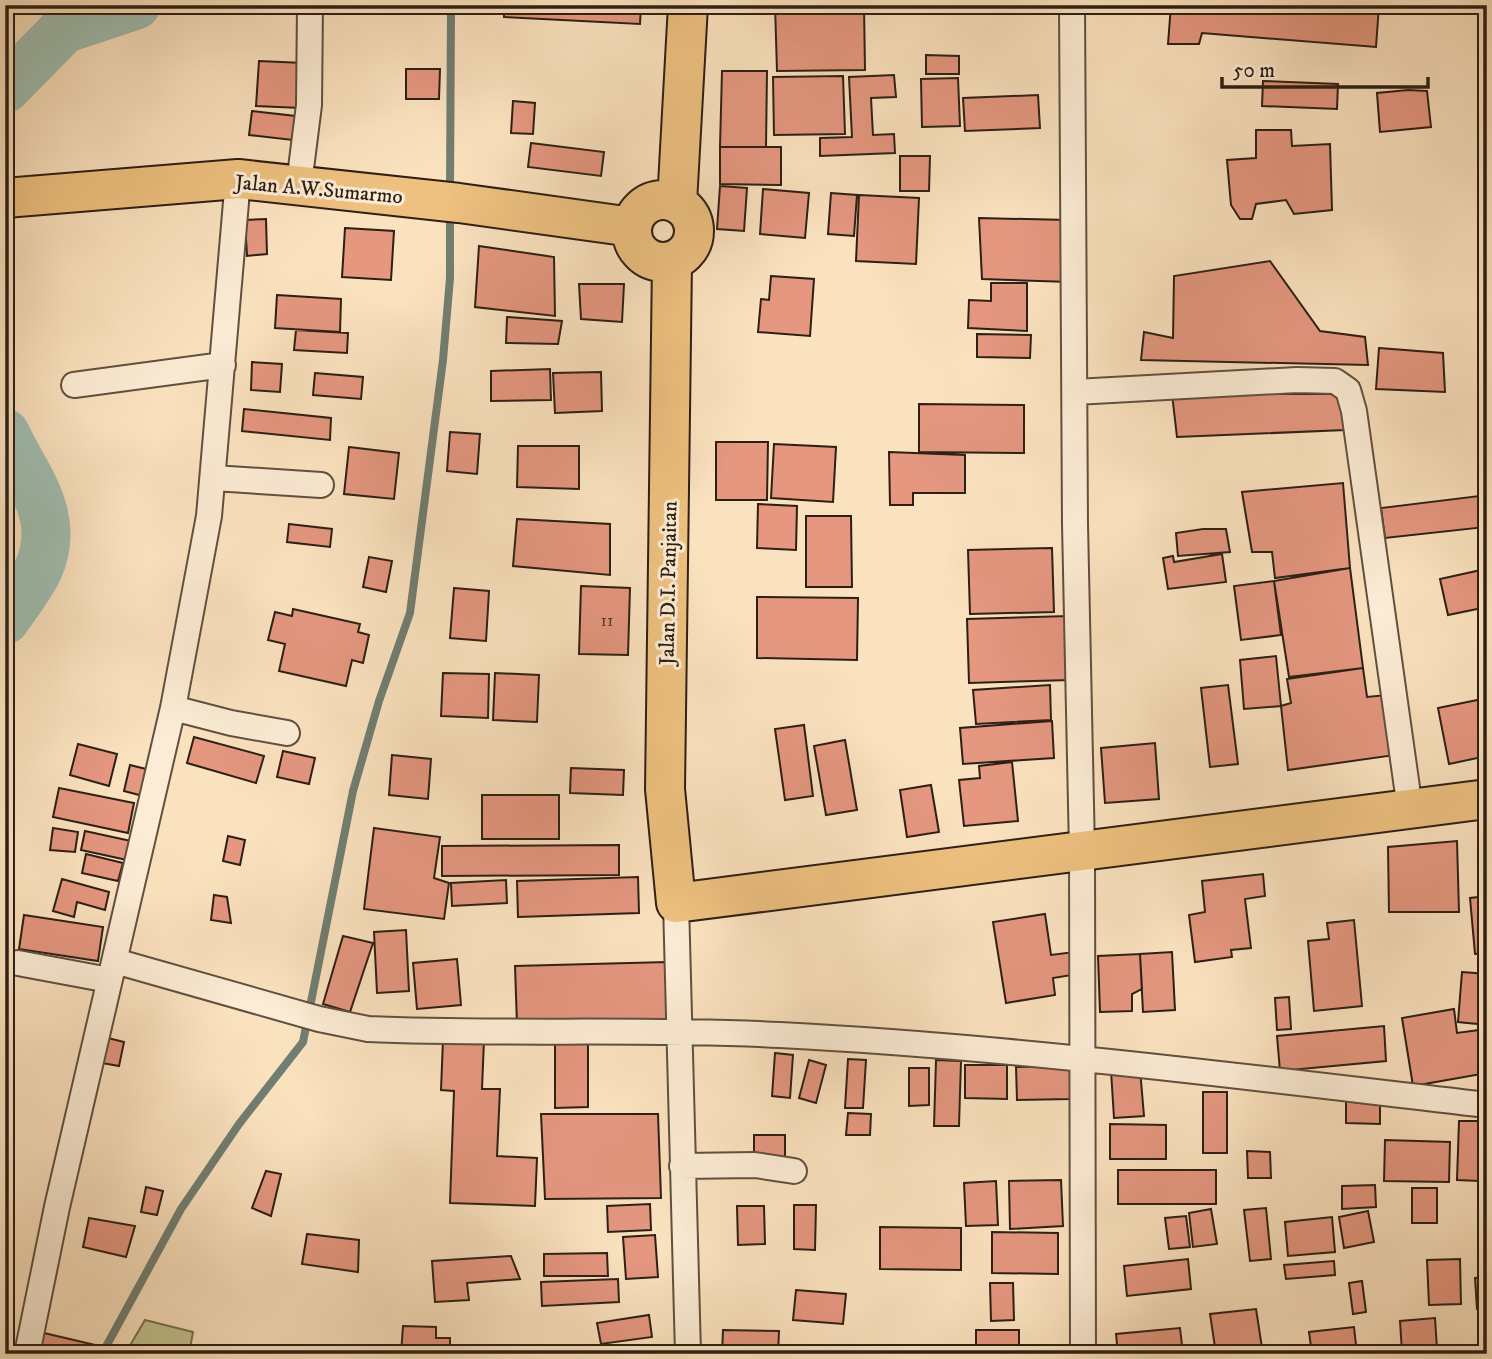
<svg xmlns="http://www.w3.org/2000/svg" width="1492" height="1359" viewBox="0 0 1492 1359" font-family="'IM FELL DW Pica',serif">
<rect width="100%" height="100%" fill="#fbe2bf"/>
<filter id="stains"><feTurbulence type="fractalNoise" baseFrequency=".00286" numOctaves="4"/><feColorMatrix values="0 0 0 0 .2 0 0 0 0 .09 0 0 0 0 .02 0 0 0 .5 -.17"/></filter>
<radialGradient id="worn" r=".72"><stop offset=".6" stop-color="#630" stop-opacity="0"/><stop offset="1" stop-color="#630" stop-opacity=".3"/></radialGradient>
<!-- green -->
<path fill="#c2c28f" stroke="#777052" stroke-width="2" d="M145 1320 193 1332 189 1354H125Z"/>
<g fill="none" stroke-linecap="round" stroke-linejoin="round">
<!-- stream -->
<path stroke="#717e72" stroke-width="8" d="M450 191 451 5
M102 1354 181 1209 239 1124 303 1042 353 791 379 701 410 613 443 360 450 278V211"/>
<!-- river -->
<path stroke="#9fbeb1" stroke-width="49" d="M5 89 64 29 136 5
M5 433C27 479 62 517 38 570 30 587 16 604 5 620"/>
</g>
<!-- building -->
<path fill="#e59780" stroke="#2c1f14" stroke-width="2" d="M504 5H641L640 24 504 17Z
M775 5H864L865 70 777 71Z
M1171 5H1379L1376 47 1202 33 1199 44H1168Z
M926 55 959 56V74H926Z
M259 61 303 63 301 108 256 106Z
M406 69H440L439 99H406Z
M722 71H767L766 147H720Z
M894 75 896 97 871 98 873 135 894 134 895 153 820 156V138L852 137 849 77Z
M843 76 845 134 774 135 773 77Z
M958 78 960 126 922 127 921 79Z
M1263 81 1338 84 1337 109 1262 106Z
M1408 90 1427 91 1431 127 1380 132 1377 93Z
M1038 95 1040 128 965 131 963 98Z
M513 101 535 103 533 134 511 133Z
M252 111 304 117 301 141 249 135Z
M1256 130H1291L1292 146 1330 144 1332 210 1294 214 1286 200 1256 204 1252 219H1240L1231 205 1227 160 1256 158Z
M531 143 604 152 601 176 528 167Z
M720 147H781V185L720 184Z
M900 156H930L929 191H900Z
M720 186 747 188 744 231 717 229Z
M763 189 809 193 805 238 760 234Z
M831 193 857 195 854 236 828 234Z
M859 195 919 198 916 264 856 261Z
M979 218 1068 220 1070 282 982 279Z
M266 219 267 254 247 256 245 220Z
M345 228 394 231 391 280 342 277Z
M479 246 554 257 555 316 475 307Z
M1270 261 1320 331 1365 337 1368 365 1141 360 1144 332 1173 338 1174 276Z
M771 276 814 279 810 336 758 332 761 299 769 300Z
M991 283H1027V331L968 328 969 300 991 301Z
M579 284H624L622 322 581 319Z
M277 295 341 299 340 332 275 328Z
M507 317 562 321 558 344 506 343Z
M296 330 348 333 347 353 294 350Z
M977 334 1031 335 1030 358 977 357Z
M1379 348 1443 353 1445 392 1376 389Z
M252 362 282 364 280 392 251 390Z
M550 369 551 400 491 401V371Z
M601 372 602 411 555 413 553 373Z
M315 373 363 377 361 399 313 395Z
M1172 394H1338L1345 430 1177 437Z
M919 404 1024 405V453L919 452Z
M244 409 331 418 330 440 242 431Z
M450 432 480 434 477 474 447 471Z
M716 442H768L767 500H716Z
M774 444 836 447 833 502 771 498Z
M518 446H579V489L517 487Z
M349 447 399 453 394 499 344 494Z
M889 452 965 455V493H913V505H890Z
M1343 483 1350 568 1275 578 1272 552H1252L1242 492Z
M1479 496 1486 527 1385 538 1381 508Z
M758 504 797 506 796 550 757 548Z
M806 516H851L852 587H806Z
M517 519 610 524V575L513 566Z
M289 524 332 529 330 547 287 542Z
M1203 529H1226L1230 552 1178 556 1176 533Z
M1052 548 1054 612 970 614 968 550Z
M1222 554 1226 582 1168 589 1163 558 1173 556 1174 562Z
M369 557 392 561 386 592 363 587Z
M1350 568 1363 668 1289 677 1274 581Z
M1481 570 1487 607 1448 615 1440 579Z
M1274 581 1281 635 1241 640 1234 586Z
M581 586 630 588 628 655 579 654Z
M454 588 489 591 486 641 450 638Z
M757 597 858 598 857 660 757 658Z
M293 609 360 624 358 632 369 635 363 663 352 660 346 686 279 671 285 644 268 640 275 612 292 616Z
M1069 616 1070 680 969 683 967 619Z
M1276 656 1281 706 1244 709 1240 660Z
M1363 668 1367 697 1386 695 1395 755 1288 770 1281 706 1291 703 1287 679Z
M443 673 489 674 488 718 441 716Z
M495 673 539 675 537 722 493 720Z
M1050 685 1051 720 976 724 973 690Z
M1228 685 1238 764 1210 767 1201 688Z
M1487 698V756L1449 764 1438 708Z
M1052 721 1054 758 963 764 960 728Z
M804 725 813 796 785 800 775 729Z
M194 737 264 756 256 783 187 763Z
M845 740 857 810 826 815 814 746Z
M1155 743 1159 799 1105 803 1101 748Z
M78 744 117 754 109 786 70 775Z
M283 751 315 758 309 784 277 777Z
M392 755 431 759 428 799 389 795Z
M1012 762 1018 821 964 826 959 780 980 778 979 766Z
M130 765 150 770 143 796 124 791Z
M571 768 624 770 623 795 570 793Z
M931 785 939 832 907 837 900 790Z
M59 788 134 803 128 833 53 817Z
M482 795H559V839H482Z
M53 828 78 832 75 852 50 850Z
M374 828 440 837 434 878 449 883 444 919 364 909Z
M85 831 131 841 127 860 81 850Z
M228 836 245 840 240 865 223 861Z
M1457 841 1459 912H1389L1388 847Z
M619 845V875L442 876V846Z
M86 854 123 863 118 881 82 873Z
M1263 874 1265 896 1245 899 1251 948 1231 950 1232 957 1195 962 1189 915 1205 912 1202 881Z
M638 877 639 913 518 917 517 881Z
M62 879 109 892 105 910 77 902 74 917 53 911Z
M506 880 507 903 452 906 451 883Z
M214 895 227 897 231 923 211 920Z
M1487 896V953L1475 954 1470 898Z
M1045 914 1051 955 1074 952 1078 974 1053 978 1055 995 1006 1003 993 922Z
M24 915 103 927 98 961 19 949Z
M1354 920 1362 1006 1314 1011 1308 941 1329 939 1327 923Z
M406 930 409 991 377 993 374 932Z
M343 936 373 943 350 1012 323 1004Z
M1172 952 1175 1010 1143 1012 1140 954Z
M1140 954 1142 989 1132 994V1011L1100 1012 1098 956Z
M457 959 461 1005 417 1009 413 963Z
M667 962 669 1020 517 1024 515 966Z
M1462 972 1487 974V1025L1458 1022Z
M1289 997 1291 1029 1277 1030 1275 998Z
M1454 1009 1457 1033 1487 1029V1073L1413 1086 1402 1018Z
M1384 1026 1386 1061 1280 1071 1277 1036Z
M588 1037V1107L555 1108V1038Z
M108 1038 124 1042 119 1066 102 1063Z
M443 1039 484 1040 482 1089H500L497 1156 537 1158 535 1206 450 1203 454 1091 441 1090Z
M775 1053 793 1055 790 1098 772 1096Z
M848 1059 866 1060 863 1108H845Z
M809 1060 826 1065 816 1103 799 1098Z
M936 1060 961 1061 959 1126H934Z
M965 1065H1007V1099L965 1098Z
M1070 1066 1071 1099 1017 1100 1016 1067Z
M909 1068H929V1105L909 1106Z
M1140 1069 1144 1116 1114 1118 1111 1071Z
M1203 1092H1227V1153H1203Z
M1346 1101 1380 1102V1124L1346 1123Z
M848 1113 871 1114 870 1135H846Z
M541 1114H658L661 1198 545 1199Z
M1459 1121H1482L1479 1181 1457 1180Z
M1110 1124 1166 1125V1159H1110Z
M754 1135H785V1160L754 1159Z
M1385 1140 1450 1142 1449 1182 1384 1181Z
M1247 1151 1270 1152 1271 1178H1248Z
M5 1167 10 1168 7 1204 5 1203Z
M1118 1170H1216V1204H1118Z
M266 1171 281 1174 271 1216 252 1208Z
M1061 1180 1063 1226 1010 1229 1009 1181Z
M996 1181 998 1225 966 1226 964 1183Z
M1375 1185 1376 1207 1342 1209V1186Z
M146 1187 163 1191 157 1215 141 1212Z
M1412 1188H1437V1223H1412Z
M650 1204 651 1230 608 1232 607 1206Z
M794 1205H816L815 1250 794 1249Z
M737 1206H764L765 1244 738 1245Z
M1266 1208 1271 1259 1250 1261 1244 1210Z
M1211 1209 1217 1244 1193 1247 1189 1213Z
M1368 1211 1374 1242 1344 1248 1339 1217Z
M1186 1216 1190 1247 1169 1249 1165 1218Z
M1332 1217 1335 1252 1288 1256 1285 1222Z
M89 1218 135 1226 126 1257 83 1247Z
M880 1227 961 1228V1270L880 1269Z
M992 1232 1058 1233V1274L992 1273Z
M307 1234 359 1240 358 1272 302 1264Z
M655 1235 658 1277 626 1279 623 1237Z
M607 1253 608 1276H544V1254Z
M511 1256 520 1279 467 1283 469 1300 435 1302 432 1261Z
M1188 1259 1191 1289 1127 1296 1124 1266Z
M1460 1259 1461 1304 1429 1305 1427 1260Z
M1334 1261 1335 1275 1286 1279 1284 1265Z
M1487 1277V1309H1477L1475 1278Z
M618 1279 619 1302 542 1306 541 1282Z
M1362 1281 1366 1312 1353 1314 1349 1283Z
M990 1283H1013L1014 1320 991 1321Z
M796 1290 846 1294 843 1324 793 1320Z
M1256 1309 1263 1354H1216L1210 1314Z
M649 1315 652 1337 601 1344 597 1323Z
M1435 1318 1437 1349 1402 1352 1400 1321Z
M403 1326 436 1327V1338H450V1354H401Z
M1354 1327 1357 1354H1312L1309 1332Z
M1180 1328 1183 1354H1118L1116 1334Z
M723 1330 779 1331 778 1354H722Z
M976 1330H1019V1354H976Z
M44 1333 95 1345 91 1354H37Z
M648 1347V1354H597L596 1350Z"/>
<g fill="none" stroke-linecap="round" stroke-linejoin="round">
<defs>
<path id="minor" d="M1072 5 1075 524 1082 851 1083 1354
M299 184 309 105 310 5
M74 385 223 365
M1075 392 1297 380 1335 381 1348 390 1354 411 1410 809
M214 478 321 485
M173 708 231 723 287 733
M676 903 688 1354
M115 961 319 1019 368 1029C505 1035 642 1028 780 1035 1016 1047 1252 1078 1487 1105
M18 963 109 980
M682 1166 755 1165 794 1171
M27 1354 57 1207 173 708 209 516 238 179"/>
<path id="primary" d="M5 198 238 179 459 203 632 227
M632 231a31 31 0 1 1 62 0a31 31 0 1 1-62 0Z
M677 203 688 5
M672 262 665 789 676 903 1487 799"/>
</defs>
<!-- minor casing -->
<use href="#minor" stroke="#60503f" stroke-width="28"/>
<!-- primary casing -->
<use href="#primary" stroke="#2c1f14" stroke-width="42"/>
<!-- minor -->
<use href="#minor" stroke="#fcecd5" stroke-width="24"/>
<!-- primary -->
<use href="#primary" stroke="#eec180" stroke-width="38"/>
</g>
<g text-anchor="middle" stroke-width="6" stroke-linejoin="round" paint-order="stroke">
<!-- number labels -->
<g font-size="18" fill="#5a3d2f">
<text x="607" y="626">11</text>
</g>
<!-- street labels -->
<g font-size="21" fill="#2c1f14" stroke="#fcecd5">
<text transform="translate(319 189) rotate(5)" y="7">Jalan A.W.Sumarmo</text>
<text transform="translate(668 583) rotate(-89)" y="7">Jalan D.I. Panjaitan</text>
</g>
</g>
<!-- margin -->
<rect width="1492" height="1359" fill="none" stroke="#fbe2bf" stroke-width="28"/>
<rect x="7" y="7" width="1478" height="1345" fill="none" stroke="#2c1f14" stroke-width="3.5"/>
<rect x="14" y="14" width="1464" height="1331" fill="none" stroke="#2c1f14" stroke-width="2"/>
<!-- scale -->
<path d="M1222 77v10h206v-10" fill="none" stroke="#2c1f14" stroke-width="3.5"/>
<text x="1233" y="77" font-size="21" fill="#2c1f14" stroke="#fcecd5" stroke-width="5" paint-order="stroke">50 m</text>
<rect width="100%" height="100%" filter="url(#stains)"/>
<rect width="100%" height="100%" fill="url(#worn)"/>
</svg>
